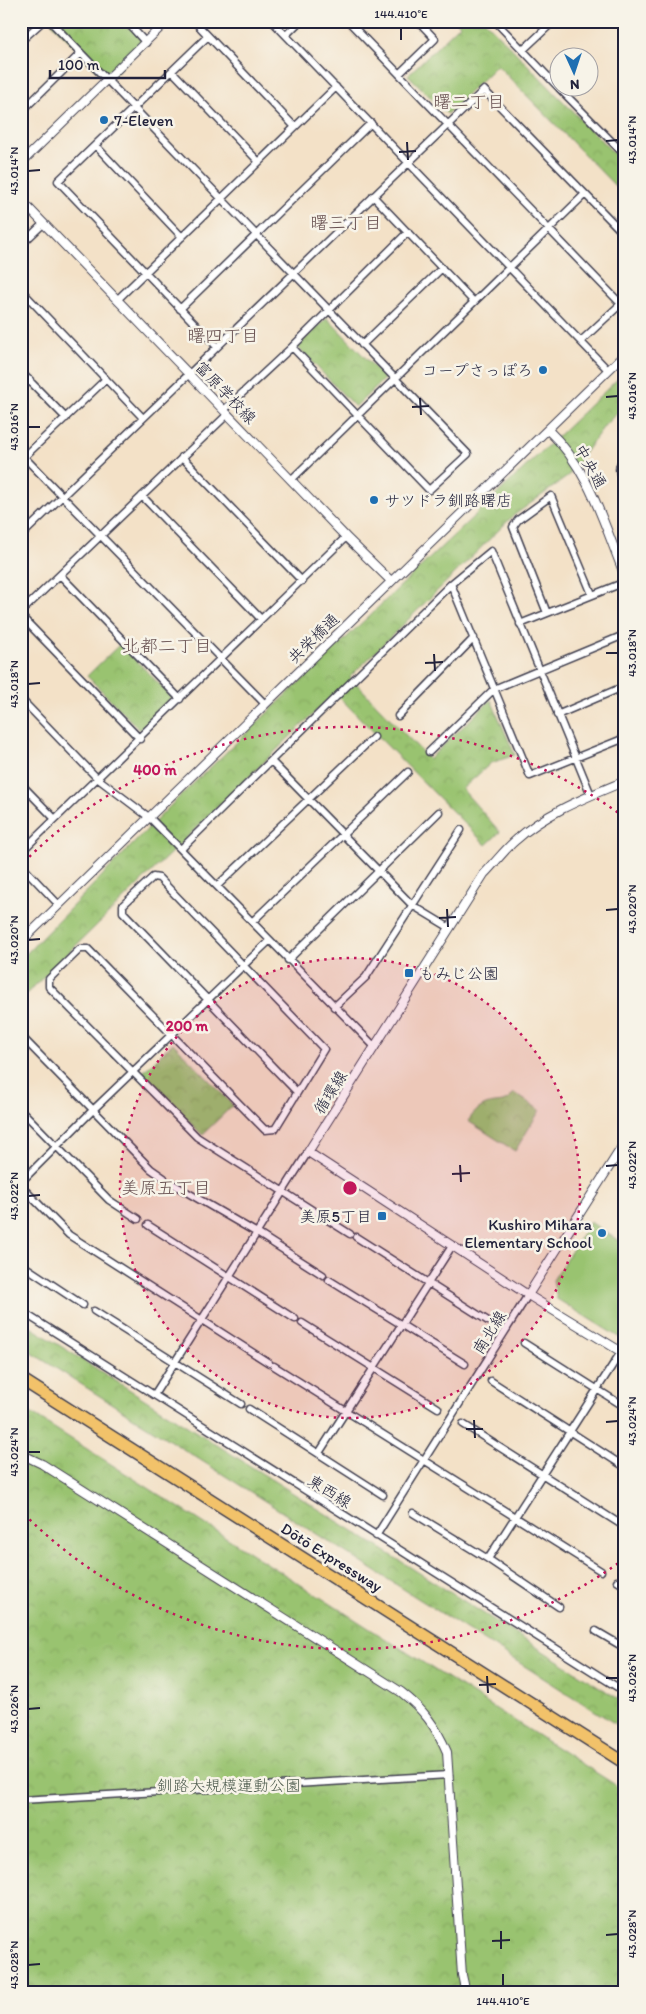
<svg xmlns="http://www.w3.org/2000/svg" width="646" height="2014" viewBox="0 0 646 2014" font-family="Itim,'Klee One',sans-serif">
<defs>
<pattern id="park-crowns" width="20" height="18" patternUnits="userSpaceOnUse" patternTransform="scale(1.25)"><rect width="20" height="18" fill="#99c36f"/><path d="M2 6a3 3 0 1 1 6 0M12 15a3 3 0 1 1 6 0" fill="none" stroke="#84a761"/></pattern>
</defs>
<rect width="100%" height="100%" fill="#f7f3e8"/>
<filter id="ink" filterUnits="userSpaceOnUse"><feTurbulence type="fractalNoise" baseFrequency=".02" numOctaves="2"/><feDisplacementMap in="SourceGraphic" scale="10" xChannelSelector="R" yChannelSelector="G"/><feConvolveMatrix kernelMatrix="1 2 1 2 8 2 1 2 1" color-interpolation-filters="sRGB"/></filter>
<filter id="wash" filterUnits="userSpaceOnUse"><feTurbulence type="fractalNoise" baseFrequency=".0096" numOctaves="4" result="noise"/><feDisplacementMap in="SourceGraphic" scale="20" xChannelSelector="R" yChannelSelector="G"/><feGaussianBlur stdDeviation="1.12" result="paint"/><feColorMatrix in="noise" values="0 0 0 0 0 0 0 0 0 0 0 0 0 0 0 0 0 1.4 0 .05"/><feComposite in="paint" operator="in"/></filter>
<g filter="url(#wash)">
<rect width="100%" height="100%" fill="#f3e1c7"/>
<!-- green -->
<path fill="#99c36f" stroke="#5e7255" d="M590 1222 625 1245V1341L557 1299 553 1280Z"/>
<!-- park -->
<path fill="url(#park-crowns)" stroke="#5e7255" d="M50 21H126L146 43 107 81Z
M456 21H485L625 165V196L497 65 447 114 408 75 460 25Z
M327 318 385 378 355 407 297 346Z
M625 372V405L605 425 567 477 513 516 350 677 429 759 491 700 515 755 491 763 462 789 500 832 486 845 335 693 21 999V959L174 802Z
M120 644 173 698 140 730 87 676Z
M173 1043 233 1105 202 1135 142 1073Z
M514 1093 540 1110 515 1151 468 1121C473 1114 478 1108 486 1105 499 1100 503 1107 514 1093Z
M21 1321 625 1703V1730L21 1346Z
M21 1407 625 1791V1993H21Z"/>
</g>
<g filter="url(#ink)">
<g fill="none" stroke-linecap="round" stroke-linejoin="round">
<defs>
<path id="minor" d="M50 21 468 454 429 490 292 347
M126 21 146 43
M194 21 295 127
M272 21 608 370
M348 21 621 304
M495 21 558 87
M286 35 300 21
M208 36 58 181 217 347
M21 41 43 21
M523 50 554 21
M172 71 259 162
M399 74 435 39 418 21
M559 88 625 155
M21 112 81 53
M96 146 182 237
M373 196 474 302
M21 245 43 224
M21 290 143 418
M118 299 336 87
M180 309 371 123
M581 341 625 300
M362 345 442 268
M21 372 66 418
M21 388 30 380
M224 410 292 347 408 232
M24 457 265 704
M182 457 302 581
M625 458C615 467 620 475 625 485
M22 459 106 379
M291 480 585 194
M142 496 261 619
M21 536 484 90 625 235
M61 576 180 699
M451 584 530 776 625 738
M21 612 228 414
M547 613 513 527 518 520 551 496 592 594
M21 616 140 739
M520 624 625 582
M21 699 97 778 150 818 375 1047
M557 715 625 686
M398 716 474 638
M429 752 494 689 624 635
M271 761 412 905 450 928
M21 784 55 819
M181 849 451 584 491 551 591 795
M21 852 346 537
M21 865 59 905
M217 886 374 737
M252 922 408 772
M288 960 439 812
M334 1007 366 977 461 830
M21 1036 151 1169 164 1178
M297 1092 123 912V905L153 877 159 878 324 1049 275 1129 265 1130 88 949H80L49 979V987L197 1137 350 1234
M21 1110 109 1200 138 1219
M21 1182 94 1109 270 940
M171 1183 257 1233 323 1275
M21 1186 69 1235 269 1363
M148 1225 295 1319
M356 1237 488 1321
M21 1264 83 1305
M329 1280 465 1364
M21 1311 625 1692
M94 1311 241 1404
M302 1323 438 1408
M524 1343 625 1407
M274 1366 601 1571
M491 1381 625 1467
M154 1395 308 1152
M249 1409 383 1495
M463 1424 625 1527
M319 1453 452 1246
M413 1513 488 1559 559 1607
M376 1536 528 1295
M488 1559 621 1352
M617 1581 625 1586
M596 1631 625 1648
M21 1800 449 1775"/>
<path id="tertiary" d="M21 163 167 21
M21 200 346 537 391 581
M548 430C589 468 604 525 625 576
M625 781C587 797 547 812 516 840 504 850 495 863 484 874L308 1152 528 1295 625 1354
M21 942 625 354
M528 1295 625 1142
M21 1454 42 1464 401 1692C423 1709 436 1726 447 1752L462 1975 466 1993"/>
<path id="motorway" d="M21 1379 625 1763"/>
</defs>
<!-- minor casing -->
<use href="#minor" stroke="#413f50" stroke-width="9"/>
<!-- tertiary casing -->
<use href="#tertiary" stroke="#413f50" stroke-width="10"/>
<!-- motorway casing -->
<use href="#motorway" stroke="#413f50" stroke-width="14"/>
<!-- minor -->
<use href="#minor" stroke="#fff" stroke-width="6"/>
<!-- tertiary -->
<use href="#tertiary" stroke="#fff" stroke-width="8"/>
<!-- motorway -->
<use href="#motorway" stroke="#f2c26a" stroke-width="11"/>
</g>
</g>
<!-- ticks -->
<path fill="none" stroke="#22223b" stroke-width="2" d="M401 28V40M606 141 618 140M407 142 408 160M399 152 416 151M28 171 40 170M606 397 618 396M420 398 421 415M412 407 429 406M28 427H40M606 653H618M434 654 435 671M425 663 443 662M28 684 40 683M447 909 448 927M606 910 618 909M439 918 456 917M28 940 40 939M460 1165 461 1182M606 1166 618 1165M452 1174 470 1173M28 1196 40 1195M474 1420 475 1438M606 1422 618 1421M466 1429H483M28 1452H40M487 1676 488 1693M606 1678H618M479 1685 496 1684M28 1709 40 1708M501 1931V1949M606 1935 618 1934M492 1941 510 1940M28 1965 40 1964M503 1974V1986"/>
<!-- distance rings -->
<circle cx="350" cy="1188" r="230" fill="#c2185b" fill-opacity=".12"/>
<g fill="none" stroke="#c2185b" stroke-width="2.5" stroke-dasharray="2.5 5">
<circle cx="350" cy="1188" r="230"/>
<path d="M624 1559A461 461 0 0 1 24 1514M24 862A461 461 0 0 1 624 817"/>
</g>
<!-- markers -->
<g fill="#1f6fb2" stroke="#f7f3e8" stroke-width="2">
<circle cx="104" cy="120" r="5"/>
<circle cx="543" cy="370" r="5"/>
<circle cx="374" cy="500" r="5"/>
<rect x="404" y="968" width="10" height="10" rx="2.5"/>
<rect x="377" y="1211" width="10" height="10" rx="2.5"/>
<circle cx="602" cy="1233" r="5"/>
</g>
<g text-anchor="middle" stroke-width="5" stroke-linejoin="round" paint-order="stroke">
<!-- poi labels -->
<g font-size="16" fill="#22223b" stroke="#f7f3e8" text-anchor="start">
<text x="114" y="126">7-Eleven</text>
<text x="533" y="376" text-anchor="end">コープさっぽろ</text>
<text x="384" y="506">サツドラ釧路曙店</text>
<text x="419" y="979">もみじ公園</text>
<text x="372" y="1222" text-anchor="end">美原5丁目</text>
<text x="592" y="1230" text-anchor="end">Kushiro Mihara<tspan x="592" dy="18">Elementary School</tspan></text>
</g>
<!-- street labels -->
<g font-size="16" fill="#22223b" stroke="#f7f3e8">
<text transform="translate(226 392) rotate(46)" y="6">富原学校線</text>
<text transform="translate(591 466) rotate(61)" y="6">中央通</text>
<text transform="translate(313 638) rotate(-44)" y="6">共栄橋通</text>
<text transform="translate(330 1092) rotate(-58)" y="6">循環線</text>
<text transform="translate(489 1332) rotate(-58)" y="6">南北線</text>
<text transform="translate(330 1491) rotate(32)" y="6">東西線</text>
<text transform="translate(332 1557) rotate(32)" y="6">Dōtō Expressway</text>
</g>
<!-- park labels -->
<g font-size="16" fill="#4c5a4d" stroke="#f7f3e8">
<text x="229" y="1791">釧路大規模運動公園</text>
</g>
<!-- neighbourhood labels -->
<g font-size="18" fill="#695252" stroke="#f7f3e8">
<text x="469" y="108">曙二丁目</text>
<text x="346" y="229">曙三丁目</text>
<text x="223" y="342">曙四丁目</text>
<text x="167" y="652">北都二丁目</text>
<text x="166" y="1194">美原五丁目</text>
</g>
</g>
<circle cx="350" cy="1188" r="8" fill="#c2185b" stroke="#f7f3e8" stroke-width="2.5"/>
<g font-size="15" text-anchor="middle" font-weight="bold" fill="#c2185b" stroke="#f7f3e8" stroke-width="5" stroke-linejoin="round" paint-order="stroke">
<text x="155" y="775">400 m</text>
<text x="187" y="1031">200 m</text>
</g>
<!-- margin -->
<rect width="646" height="2014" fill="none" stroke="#f7f3e8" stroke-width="55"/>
<!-- north arrow -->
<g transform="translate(574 72) rotate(177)"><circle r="24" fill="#f7f3e8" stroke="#a29fa3"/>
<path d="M0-4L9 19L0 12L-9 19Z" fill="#1f6fb2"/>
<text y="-8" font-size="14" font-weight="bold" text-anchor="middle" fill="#22223b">N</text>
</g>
<!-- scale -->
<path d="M50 70v8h115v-8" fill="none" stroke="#22223b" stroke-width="2.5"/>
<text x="58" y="70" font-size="15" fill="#22223b" stroke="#f7f3e8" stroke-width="4" paint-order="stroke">100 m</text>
<rect x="28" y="28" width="590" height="1958" fill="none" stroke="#22223b" stroke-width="2"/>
<g font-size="12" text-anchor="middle" fill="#22223b">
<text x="401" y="18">144.410°E</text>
<text transform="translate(632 140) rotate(-90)" y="4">43.014°N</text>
<text transform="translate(14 171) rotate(-90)" y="4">43.014°N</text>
<text transform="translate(632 396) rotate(-90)" y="4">43.016°N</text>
<text transform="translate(14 427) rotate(-90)" y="4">43.016°N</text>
<text transform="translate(632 653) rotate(-90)" y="4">43.018°N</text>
<text transform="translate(14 684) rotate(-90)" y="4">43.018°N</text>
<text transform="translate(632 909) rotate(-90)" y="4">43.020°N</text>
<text transform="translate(14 940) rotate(-90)" y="4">43.020°N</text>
<text transform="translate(632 1165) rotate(-90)" y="4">43.022°N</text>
<text transform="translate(14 1196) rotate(-90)" y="4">43.022°N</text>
<text transform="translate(632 1421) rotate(-90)" y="4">43.024°N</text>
<text transform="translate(14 1452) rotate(-90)" y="4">43.024°N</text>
<text transform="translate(632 1678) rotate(-90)" y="4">43.026°N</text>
<text transform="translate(14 1709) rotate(-90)" y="4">43.026°N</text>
<text transform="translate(632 1934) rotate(-90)" y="4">43.028°N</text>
<text transform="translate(14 1965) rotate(-90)" y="4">43.028°N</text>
<text x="503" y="2005">144.410°E</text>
</g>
</svg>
